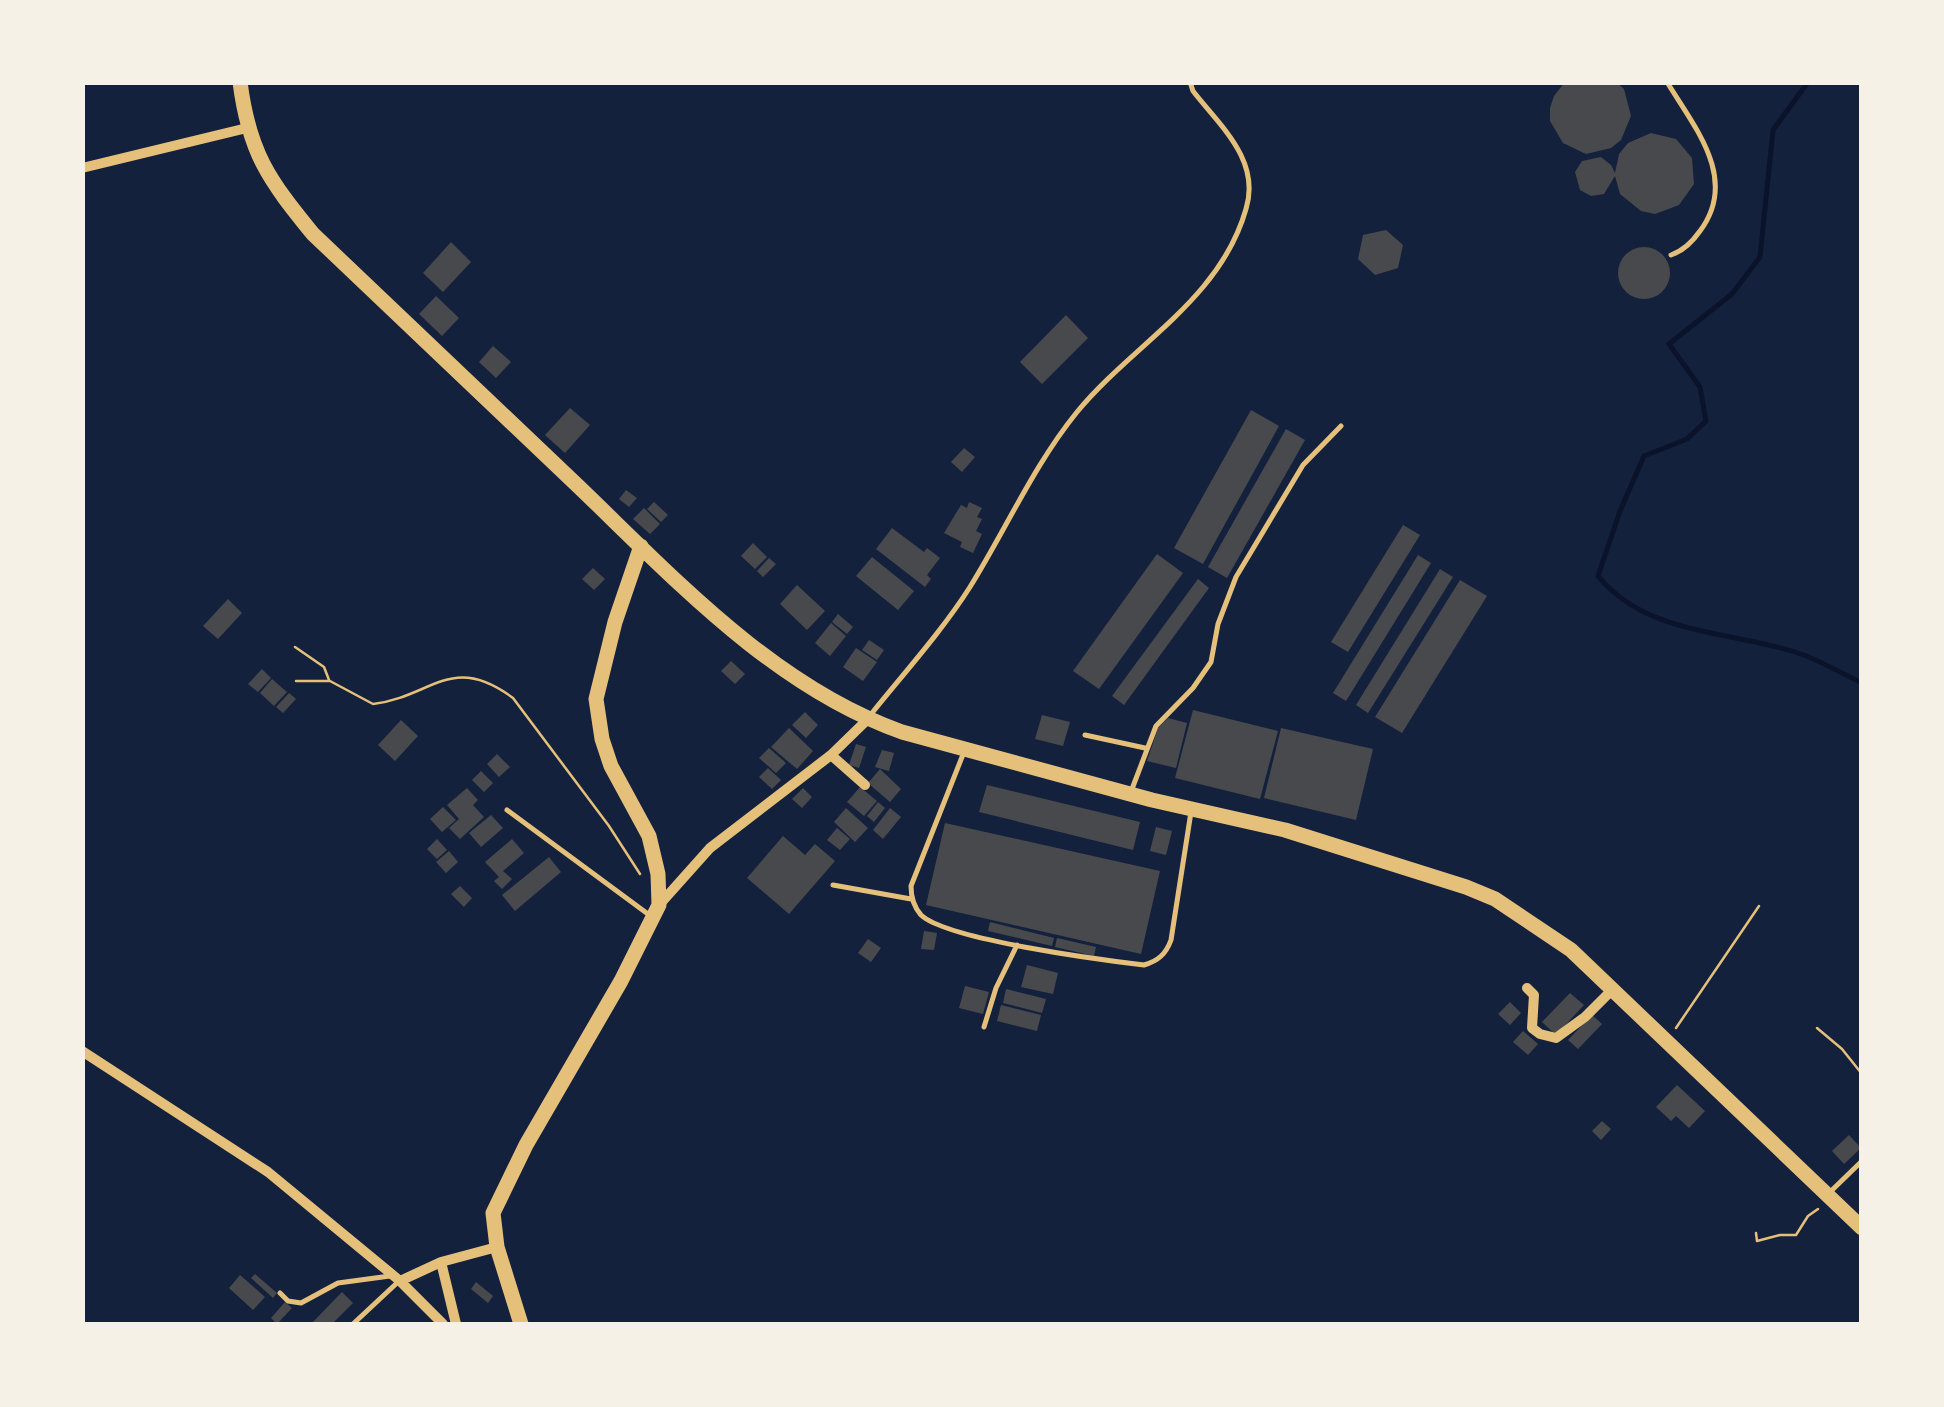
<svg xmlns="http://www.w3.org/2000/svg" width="1944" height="1407" viewBox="0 0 1944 1407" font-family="Raleway,sans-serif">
<rect width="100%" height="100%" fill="#14213d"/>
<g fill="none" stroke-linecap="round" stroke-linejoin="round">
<!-- stream -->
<path stroke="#0b132b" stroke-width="5" d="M1808 82 1773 130 1760 257 1732 294 1669 344 1700 387 1706 421 1687 439 1644 456 1620 511 1598 576C1647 636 1729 630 1798 653 1819 660 1841 673 1862 683"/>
</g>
<!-- building -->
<path fill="#48494c" d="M1565 82H1616L1624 89 1631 116 1621 140 1611 148 1586 154 1563 143 1550 121V108L1554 96Z
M1651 133 1676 139 1692 158 1694 184 1679 205 1655 214 1641 211 1620 194 1615 176 1604 194 1591 196 1580 190 1575 172 1582 161 1601 157 1611 165 1615 173 1619 154 1628 143Z
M1386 230 1403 245 1398 268 1375 275 1358 259 1363 235Z
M451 242 471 262 443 292 423 273Z
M1618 273a26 26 0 1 1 52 0a26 26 0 1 1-52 0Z
M436 296 459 318 442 336 419 314Z
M1066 315 1088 338 1042 384 1020 362Z
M493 346 511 362 496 378 479 362Z
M570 408 590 425 565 453 545 435Z
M1251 410 1279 426 1203 564 1174 548Z
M1286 429 1305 440 1227 578 1208 567Z
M964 448 975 457 962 472 951 462Z
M626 490 637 498 629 507 619 499Z
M654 502 668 515 661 522 647 509Z
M969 502 982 508 977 517 982 519 976 531 982 534 973 553 960 547 962 542 944 533 961 505 967 508Z
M644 508 660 524 650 534 633 519Z
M1403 525 1420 535 1348 652 1331 642Z
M892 528 924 552 927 548 940 558 927 575 931 579 925 587 876 549Z
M753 543 767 557 755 569 741 556Z
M1157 554 1183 573 1099 689 1073 671Z
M1418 555 1431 563 1346 701 1333 693Z
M872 557 914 591 898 610 856 576Z
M769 558 776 564 763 577 757 571Z
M593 568 605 579 594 590 582 579Z
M1440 569 1453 577 1368 713 1356 705Z
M1198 579 1209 588 1124 705 1112 696Z
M1460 580 1487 596 1402 733 1375 717Z
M797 585 825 611 807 630 780 604Z
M228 599 242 613 218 639 203 626Z
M838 614 853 627 847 634 832 622Z
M831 623 846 636 830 656 815 643Z
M869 640 884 650 877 660 862 650Z
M856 648 877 662 863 681 843 667Z
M731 661 745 674 735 684 721 671Z
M262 669 271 678 258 692 248 684Z
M272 679 287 692 274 706 260 693Z
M289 693 296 699 283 713 276 707Z
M1193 710 1278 731 1260 799 1175 778Z
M805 712 818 725 806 738 792 725Z
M1042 715 1070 722 1063 746 1035 739Z
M1168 718 1187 723 1176 768 1147 761 1158 728Z
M401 720 418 736 395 761 378 745Z
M789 728 813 751 797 769 771 747Z
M1281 728 1373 749 1356 820 1264 798Z
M856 744 866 747 859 768 849 765Z
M769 748 786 763 776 773 759 758Z
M882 750 894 753 889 771 875 767Z
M497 754 510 767 499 777 487 764Z
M768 768 781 780 772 789 759 777Z
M880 769 901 789 890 802 868 783Z
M481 771 493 783 484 792 472 780Z
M987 785 1140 822 1133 850 979 812Z
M860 787 877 801 864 816 847 802Z
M467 788 478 800 473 805 484 817 460 839 449 828 459 819 447 805Z
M803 788 812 797 802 808 792 799Z
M878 802 885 808 874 822 867 816Z
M443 807 456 820 442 832 430 819Z
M846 808 868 828 855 842 834 822Z
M890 808 901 817 883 839 873 830Z
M491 815 503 828 481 847 469 833Z
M945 823 1160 871 1141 954 926 905Z
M1156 827 1172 831 1166 855 1150 851Z
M837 828 850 839 840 850 827 840Z
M783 836 805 855 815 844 835 861 789 914 747 878Z
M437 839 447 850 437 859 427 849Z
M512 839 524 853 503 871 512 879 502 889 494 881 499 877 485 862Z
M449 851 458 862 446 873 436 862Z
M549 857 561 872 515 911 502 895Z
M460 886 472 898 464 907 451 894Z
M990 922 1054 938 1052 946 988 931Z
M924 931 937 933 934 950 921 949Z
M1057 938 1096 947 1094 956 1055 947Z
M868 939 881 948 871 962 858 953Z
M1027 965 1058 973 1053 994 1021 987Z
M965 986 989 992 983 1014 959 1008Z
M1006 989 1046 999 1042 1013 1003 1003Z
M1570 993 1584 1005 1556 1035 1542 1022Z
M1510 1002 1521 1013 1510 1025 1498 1014Z
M1001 1005 1041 1015 1037 1031 997 1021Z
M1592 1015 1602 1024 1578 1049 1568 1040Z
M1523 1031 1538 1044 1528 1055 1513 1042Z
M1677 1085 1705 1111 1689 1128 1676 1116 1671 1121 1656 1107Z
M1602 1121 1611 1129 1601 1140 1592 1131Z
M1849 1135 1861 1148 1844 1164 1832 1151Z
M255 1274 277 1293 273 1298 251 1278Z
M240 1275 265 1297 253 1310 229 1288Z
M476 1282 493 1296 488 1303 471 1289Z
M342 1292 353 1303 332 1324H311Z
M285 1302 292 1308 277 1324 271 1318Z"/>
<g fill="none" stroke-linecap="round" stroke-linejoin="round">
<!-- path -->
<path stroke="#e5c07b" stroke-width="2.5" d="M295 647 324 667 329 680
M296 681H330L373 704C432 697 451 652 513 698L609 826 640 874
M1676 1028 1759 906
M1817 1028 1842 1049 1862 1074
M1756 1233 1757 1241 1780 1235H1796L1808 1216 1818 1209"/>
<!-- service -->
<path stroke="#e5c07b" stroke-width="5" d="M1667 82C1695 128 1739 179 1700 231 1693 241 1683 251 1671 255
M872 713C905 672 942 631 970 587 1006 529 1034 465 1077 412 1134 343 1220 300 1246 209 1261 160 1220 126 1193 91L1190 82
M1085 735 1145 748
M964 752 911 886C911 897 913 906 921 915 948 940 1102 960 1144 965 1158 961 1166 954 1171 940L1191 812
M1132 789 1156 726 1193 688 1211 662 1218 624 1236 577 1303 465 1341 426
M507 810 652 917
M833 885 911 899
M984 1027 996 988 1017 945
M1828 1194 1862 1161
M280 1293 288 1301 301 1303 338 1283 390 1276
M353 1324 398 1282"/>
<!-- minor -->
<path stroke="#e5c07b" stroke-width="10" d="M82 168 247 128
M831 755 865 785
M660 904 710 848 831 755 867 720
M1527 988 1534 995 1532 1028 1540 1034 1556 1038 1585 1017 1612 990
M82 1051 268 1172 400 1281 443 1324
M441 1262 456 1324
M400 1281 441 1262 497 1247"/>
<!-- secondary -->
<path stroke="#e5c07b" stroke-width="15" d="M240 82C249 153 269 180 313 234 401 318 489 402 578 486 674 578 774 687 902 732L1152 800 1285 830 1466 887 1495 899 1571 950 1862 1228
M521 1324 497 1247 493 1213 526 1145 621 981 659 905 658 874 649 836 611 766 602 739 596 699 615 622 641 546"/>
</g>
<!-- border -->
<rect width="1944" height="1407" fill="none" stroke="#f6f1e7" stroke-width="170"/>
</svg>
